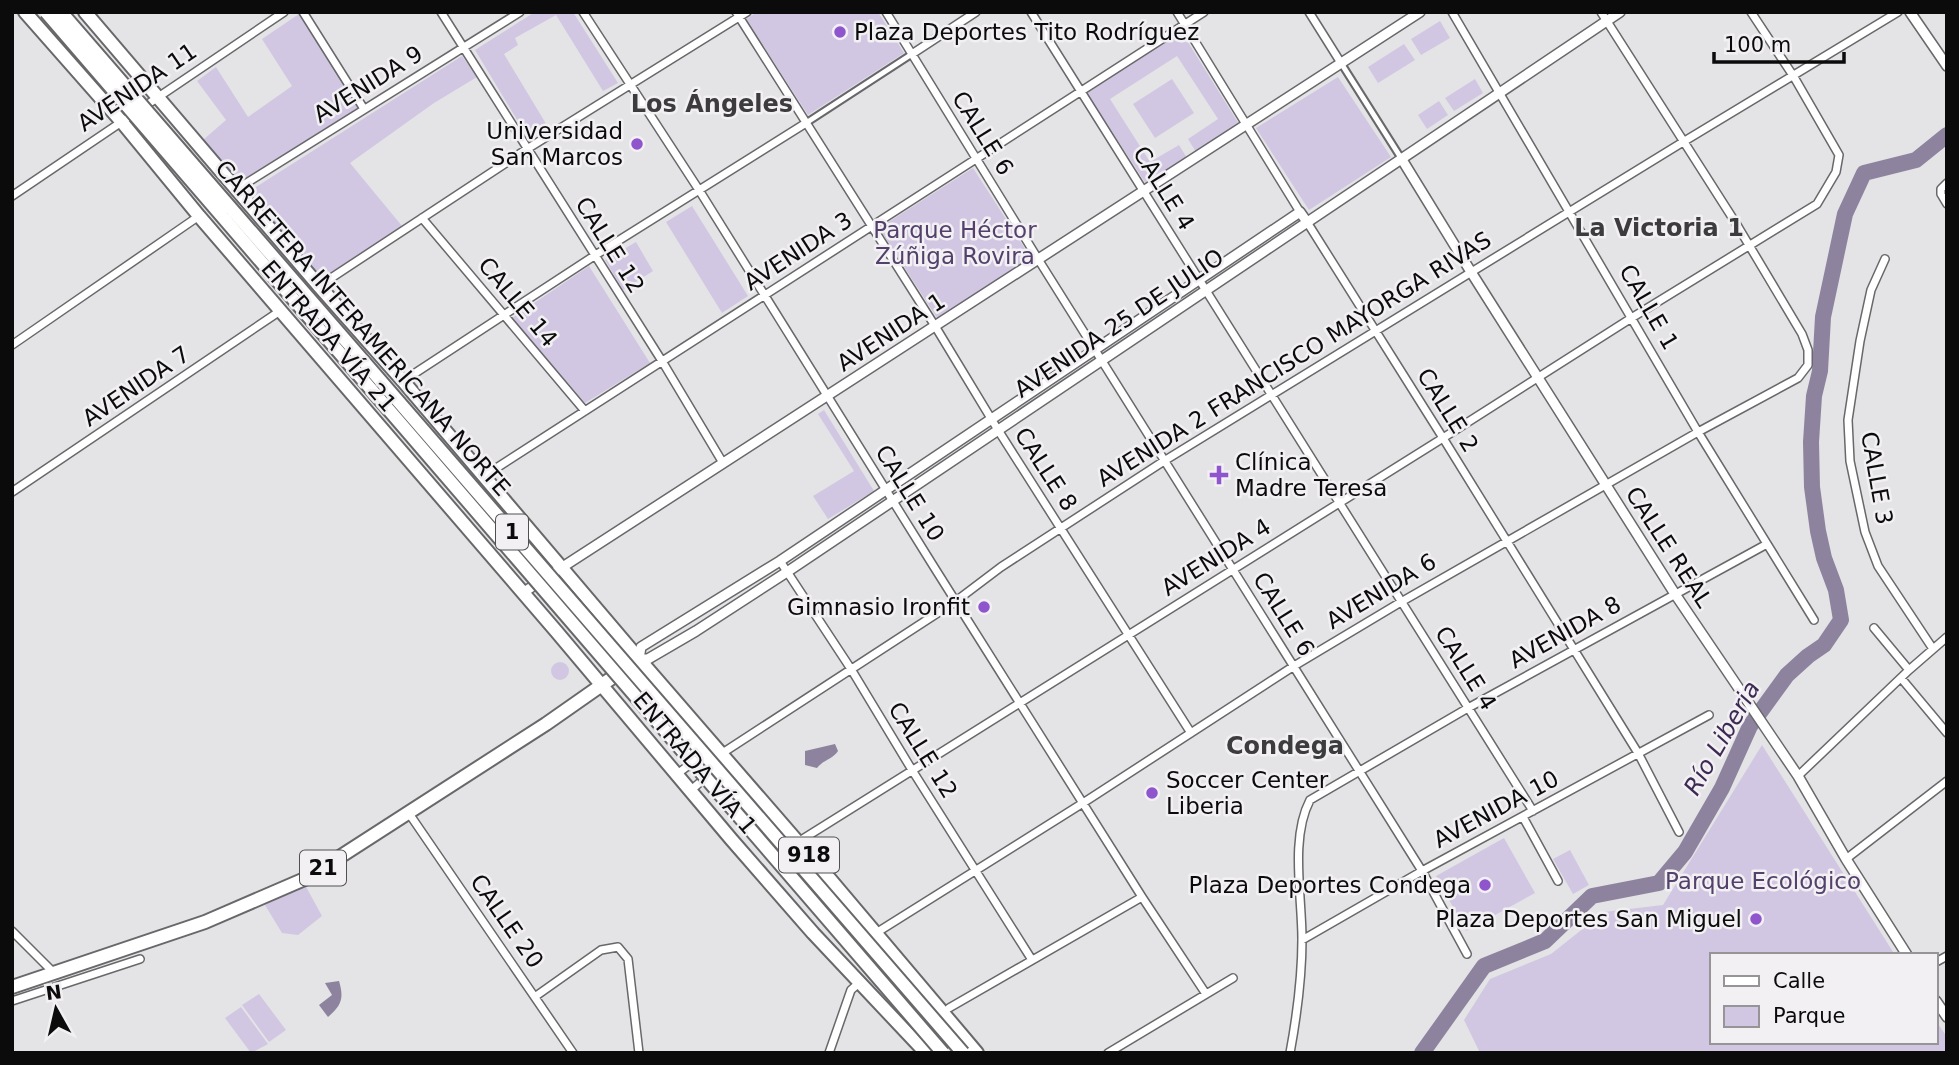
<svg xmlns="http://www.w3.org/2000/svg" width="1959" height="1065" viewBox="0 0 1959 1065" font-family="'DejaVu Sans',sans-serif">
<rect width="100%" height="100%" fill="#e4e3e6"/>
<!-- green -->
<path fill="#d2c7e2" d="M535 12H573L618 83 603 91 556 15 515 38 518 45 504 54 548 127 528 138 475 50Z
M757 12H878L904 53 808 115 746 19Z
M299 14 359 107 238 184 203 140 226 120 197 81 216 67 248 117 292 86 262 39Z
M1440 21 1450 38 1421 55 1411 39Z
M1181 31 1239 124 1196 152 1188 139 1218 119 1177 56 1110 99 1150 162 1179 145 1187 158 1146 184 1087 93Z
M1404 44 1415 60 1378 83 1368 67Z
M462 56 477 77 434 103 350 163 402 226 314 284 237 199Z
M1338 77 1391 157 1309 210 1256 128Z
M1172 79 1194 113 1155 138 1133 104Z
M1475 79 1483 93 1454 111 1445 98Z
M1439 101 1448 115 1427 129 1418 115Z
M973 168 1031 258 937 318 879 228Z
M692 206 748 296 722 313 666 222Z
M636 242 653 271 623 290 605 260Z
M589 266 650 363 585 403 512 318Z
M824 410 874 491 828 519 813 496 854 471 818 414Z
M551 671a9 9 0 1 1 18 0a9 9 0 1 1-18 0Z
M1762 745 1895 955H1712V1042H1936V1021L1947 1037V1053H1480L1464 1020 1490 979 1551 954 1604 912 1663 905Z
M1504 838 1535 893 1466 931 1436 876Z
M1570 850 1589 885 1573 894 1553 859Z
M304 883 322 916 298 935 282 933 265 905Z
M259 994 286 1030 269 1042 242 1005Z
M241 1007 268 1044 251 1053 225 1018Z"/>
<!-- water -->
<path fill="#8e839e" d="M835 744 838 751C833 759 823 760 817 768L805 765V751Z
M339 981C344 998 342 1005 328 1017L319 1005 332 995 325 983Z"/>
<g fill="none" stroke-linecap="round" stroke-linejoin="round">
<!-- river -->
<path stroke="#8e839e" stroke-width="16" d="M1422 1053 1484 966 1545 941 1592 896 1659 883 1685 852 1722 788 1750 726 1787 675 1808 656 1824 645 1841 620 1836 590 1824 558 1818 531 1812 487 1811 442 1814 396 1820 371 1823 317 1845 214 1864 173 1916 160 1947 135"/>
<defs>
<path id="pedestrian" d="M1341 63 1401 158
M806 123 912 54"/>
<path id="minor" d="M303 12 364 109
M441 12 662 361 723 463
M583 12 699 190 934 567 1142 897 1206 994
M736 12 935 326 998 430 1191 733
M886 12 1038 259 1422 871 1467 954
M1031 12 1533 811
M1177 12 1300 212
M1309 12 1341 63
M1452 12 1698 432 1814 620
M912 54 976 12
M1947 183 1941 189V194L1947 204
M237 189 520 12
M12 196 284 12
M422 218 585 411
M1307 222 1443 438 1638 753 1679 832
M1885 259 1871 290 1860 341 1848 420 1850 461 1865 532 1878 566 1933 649
M319 286 527 149 747 12
M12 345 199 216
M403 381 594 256 806 123
M484 476 1204 12
M12 492 280 311
M780 561 851 669 912 770 1032 960
M1874 628 1909 670
M1901 678 1947 733
M721 754 956 601 1001 567 1164 461 1683 142 1898 12
M676 775 707 751 720 754
M1798 776 1909 670 1947 637
M690 791 720 765 721 754
M408 812 573 1053
M1523 817 1558 881
M798 842 1443 438 1633 317 1817 204 1836 172 1839 155 1794 77 1751 12
M1846 859 1947 781
M12 931 54 973
M876 933 1083 803 1294 666 1401 602 1698 432 1798 378 1808 365V350L1802 334 1737 225 1601 12
M1302 940 1422 871 1709 715
M1936 962 1947 956
M536 996 601 950 618 947 628 959 639 1053
M12 1001 140 959
M949 1008 1142 897
M829 1053 851 990 859 983
M1108 1053 1233 978
M1290 1053C1297 1015 1302 977 1302 939 1302 896 1290 838 1310 800L1468 708 1767 544"/>
<path id="tertiary" d="M1910 12 1947 66
M1401 158 1471 272 1675 594 1798 776 1846 859 1907 955
M1307 222 1300 212 780 561 641 647 639 659H648L696 631 787 572 1620 12
M524 592 1420 12
M1936 1001 1947 1017"/>
<path id="primary" d="M25 12 121 121 199 216 556 631 731 839 813 933 926 1053
M85 12 319 286 403 381 639 659 829 878 977 1053
M12 987 205 922 307 878 546 724 626 668"/>
</defs>
<!-- pedestrian casing -->
<use href="#pedestrian" stroke="#68676a" stroke-width="9"/>
<!-- minor casing -->
<use href="#minor" stroke="#68676a" stroke-width="10"/>
<!-- tertiary casing -->
<use href="#tertiary" stroke="#68676a" stroke-width="12"/>
<!-- primary casing -->
<use href="#primary" stroke="#68676a" stroke-width="16"/>
<!-- pedestrian -->
<use href="#pedestrian" stroke="#fff" stroke-width="5"/>
<!-- minor -->
<use href="#minor" stroke="#fff" stroke-width="7"/>
<!-- tertiary -->
<use href="#tertiary" stroke="#fff" stroke-width="9"/>
<!-- primary -->
<use href="#primary" stroke="#fff" stroke-width="12"/>
<defs>
<path id="trunk-bridge" d="M46 12 943 1053
M61 12 963 1053"/>
</defs>
<!-- trunk-bridge casing -->
<use href="#trunk-bridge" stroke="#68676a" stroke-width="16" stroke-linecap="butt"/>
<!-- trunk-bridge -->
<use href="#trunk-bridge" stroke="#fff" stroke-width="12"/>
</g>
<!-- markers -->
<g fill="#8f55cc" stroke="#f2f0f3" stroke-width="2.5">
<circle cx="840" cy="32" r="7"/>
<circle cx="637" cy="144" r="7"/>
<path d="M1215.5 464.5h7v7h7v7h-7v7h-7v-7h-7v-7h7z"/>
<circle cx="984" cy="607" r="7"/>
<circle cx="1152" cy="793" r="7"/>
<circle cx="1485" cy="885" r="7"/>
<circle cx="1756" cy="919" r="7"/>
</g>
<g text-anchor="middle" stroke-width="5" stroke-linejoin="round" paint-order="stroke">
<!-- shield labels -->
<g fill="#f2f0f3" stroke="#505051" stroke-width="2">
<rect x="496" y="514.5" width="32" height="35" rx="5"/>
<rect x="779" y="837.5" width="60" height="35" rx="5"/>
<rect x="300" y="850.5" width="46" height="35" rx="5"/>
</g>
<g font-size="21" font-weight="bold" fill="#0b0b0c">
<text x="512" y="539">1</text>
<text x="809" y="862">918</text>
<text x="323" y="875">21</text>
</g>
<!-- poi labels -->
<g font-size="23" fill="#0b0b0c" stroke="#f2f0f3" text-anchor="end">
<text x="854" y="40" text-anchor="start">Plaza Deportes Tito Rodríguez</text>
<text x="623" y="139">Universidad<tspan x="623" dy="26">San Marcos</tspan></text>
<text x="1235" y="470" text-anchor="start">Clínica<tspan x="1235" dy="26">Madre Teresa</tspan></text>
<text x="970" y="615">Gimnasio Ironfit</text>
<text x="1166" y="788" text-anchor="start">Soccer Center<tspan x="1166" dy="26">Liberia</tspan></text>
<text x="1471" y="893">Plaza Deportes Condega</text>
<text x="1742" y="927">Plaza Deportes San Miguel</text>
</g>
<!-- street labels -->
<g font-size="23" fill="#0b0b0c" stroke="#f2f0f3">
<text transform="translate(368 84) rotate(-32)" y="8">AVENIDA 9</text>
<text transform="translate(137 87) rotate(-34)" y="8">AVENIDA 11</text>
<text transform="translate(983 133) rotate(58)" y="8">CALLE 6</text>
<text transform="translate(1164 188) rotate(58)" y="8">CALLE 4</text>
<text transform="translate(610 245) rotate(58)" y="8">CALLE 12</text>
<text transform="translate(798 251) rotate(-33)" y="8">AVENIDA 3</text>
<text transform="translate(518 302) rotate(50)" y="8">CALLE 14</text>
<text transform="translate(1649 307) rotate(60)" y="8">CALLE 1</text>
<text transform="translate(1119 323) rotate(-34)" y="8">AVENIDA 25 DE JULIO</text>
<text transform="translate(363 328) rotate(49)" y="8">CARRETERA INTERAMERICANA NORTE</text>
<text transform="translate(891 332) rotate(-33)" y="8">AVENIDA 1</text>
<text transform="translate(329 336) rotate(49)" y="8">ENTRADA VÍA 21</text>
<text transform="translate(1294 359) rotate(-32)" y="8">AVENIDA 2 FRANCISCO MAYORGA RIVAS</text>
<text transform="translate(136 386) rotate(-34)" y="8">AVENIDA 7</text>
<text transform="translate(1448 410) rotate(58)" y="8">CALLE 2</text>
<text transform="translate(1046 469) rotate(57)" y="8">CALLE 8</text>
<text transform="translate(1877 478) rotate(80)" y="8">CALLE 3</text>
<text transform="translate(910 493) rotate(58)" y="8">CALLE 10</text>
<text transform="translate(1669 547) rotate(57)" y="8">CALLE REAL</text>
<text transform="translate(1216 557) rotate(-32)" y="8">AVENIDA 4</text>
<text transform="translate(1381 591) rotate(-31)" y="8">AVENIDA 6</text>
<text transform="translate(1284 614) rotate(58)" y="8">CALLE 6</text>
<text transform="translate(1565 632) rotate(-29)" y="8">AVENIDA 8</text>
<text transform="translate(1466 668) rotate(58)" y="8">CALLE 4</text>
<text transform="translate(923 750) rotate(58)" y="8">CALLE 12</text>
<text transform="translate(695 763) rotate(50)" y="8">ENTRADA VÍA 1</text>
<text transform="translate(1496 809) rotate(-28)" y="8">AVENIDA 10</text>
<text transform="translate(507 921) rotate(55)" y="8">CALLE 20</text>
</g>
<!-- park labels -->
<g font-size="23" fill="#53406b" stroke="#f2f0f3">
<text x="955" y="238">Parque Héctor<tspan x="955" dy="26">Zúñiga Rovira</tspan></text>
<text x="1763" y="889">Parque Ecológico</text>
</g>
<!-- neighbourhood labels -->
<g font-size="24" font-weight="bold" fill="#3c3b3e" stroke="#f2f0f3">
<text x="712" y="112">Los Ángeles</text>
<text x="1659" y="236">La Victoria 1</text>
<text x="1285" y="754">Condega</text>
</g>
<!-- water labels -->
<g font-size="24" font-style="italic" fill="#3c2a53" stroke="#f2f0f3">
<text transform="translate(1722 738) rotate(-60)" y="8">Río Liberia</text>
</g>
</g>
<!-- border -->
<rect width="1959" height="1065" fill="none" stroke="#0b0b0c" stroke-width="28"/>
<!-- legend -->
<rect x="1710" y="953" width="228" height="91" fill="#f2f0f3" stroke="#969497" stroke-width="2"/>
<rect x="1724" y="976" width="35" height="10" fill="#ffffff" stroke="#969497" stroke-width="2"/>
<text x="1773" y="988" font-size="21" fill="#0b0b0c">Calle</text>
<rect x="1724" y="1006" width="35" height="21" fill="#d2c7e2" stroke="#969497" stroke-width="2"/>
<text x="1773" y="1023" font-size="21" fill="#0b0b0c">Parque</text>
<!-- north arrow -->
<g transform="translate(56 1009) rotate(352)" stroke="#f2f0f3" stroke-width="5" paint-order="stroke">
<path d="M0-5L12 26L0 18L-12 26Z" fill="#0b0b0c"/>
<text y="-10" font-size="19" font-weight="bold" text-anchor="middle" fill="#0b0b0c">N</text>
</g>
<!-- scale -->
<path d="M1714 52v10h130v-10" fill="none" stroke="#0b0b0c" stroke-width="3.5"/>
<text x="1724" y="52" font-size="21" fill="#0b0b0c" stroke="#f2f0f3" stroke-width="5" paint-order="stroke">100 m</text>
</svg>
